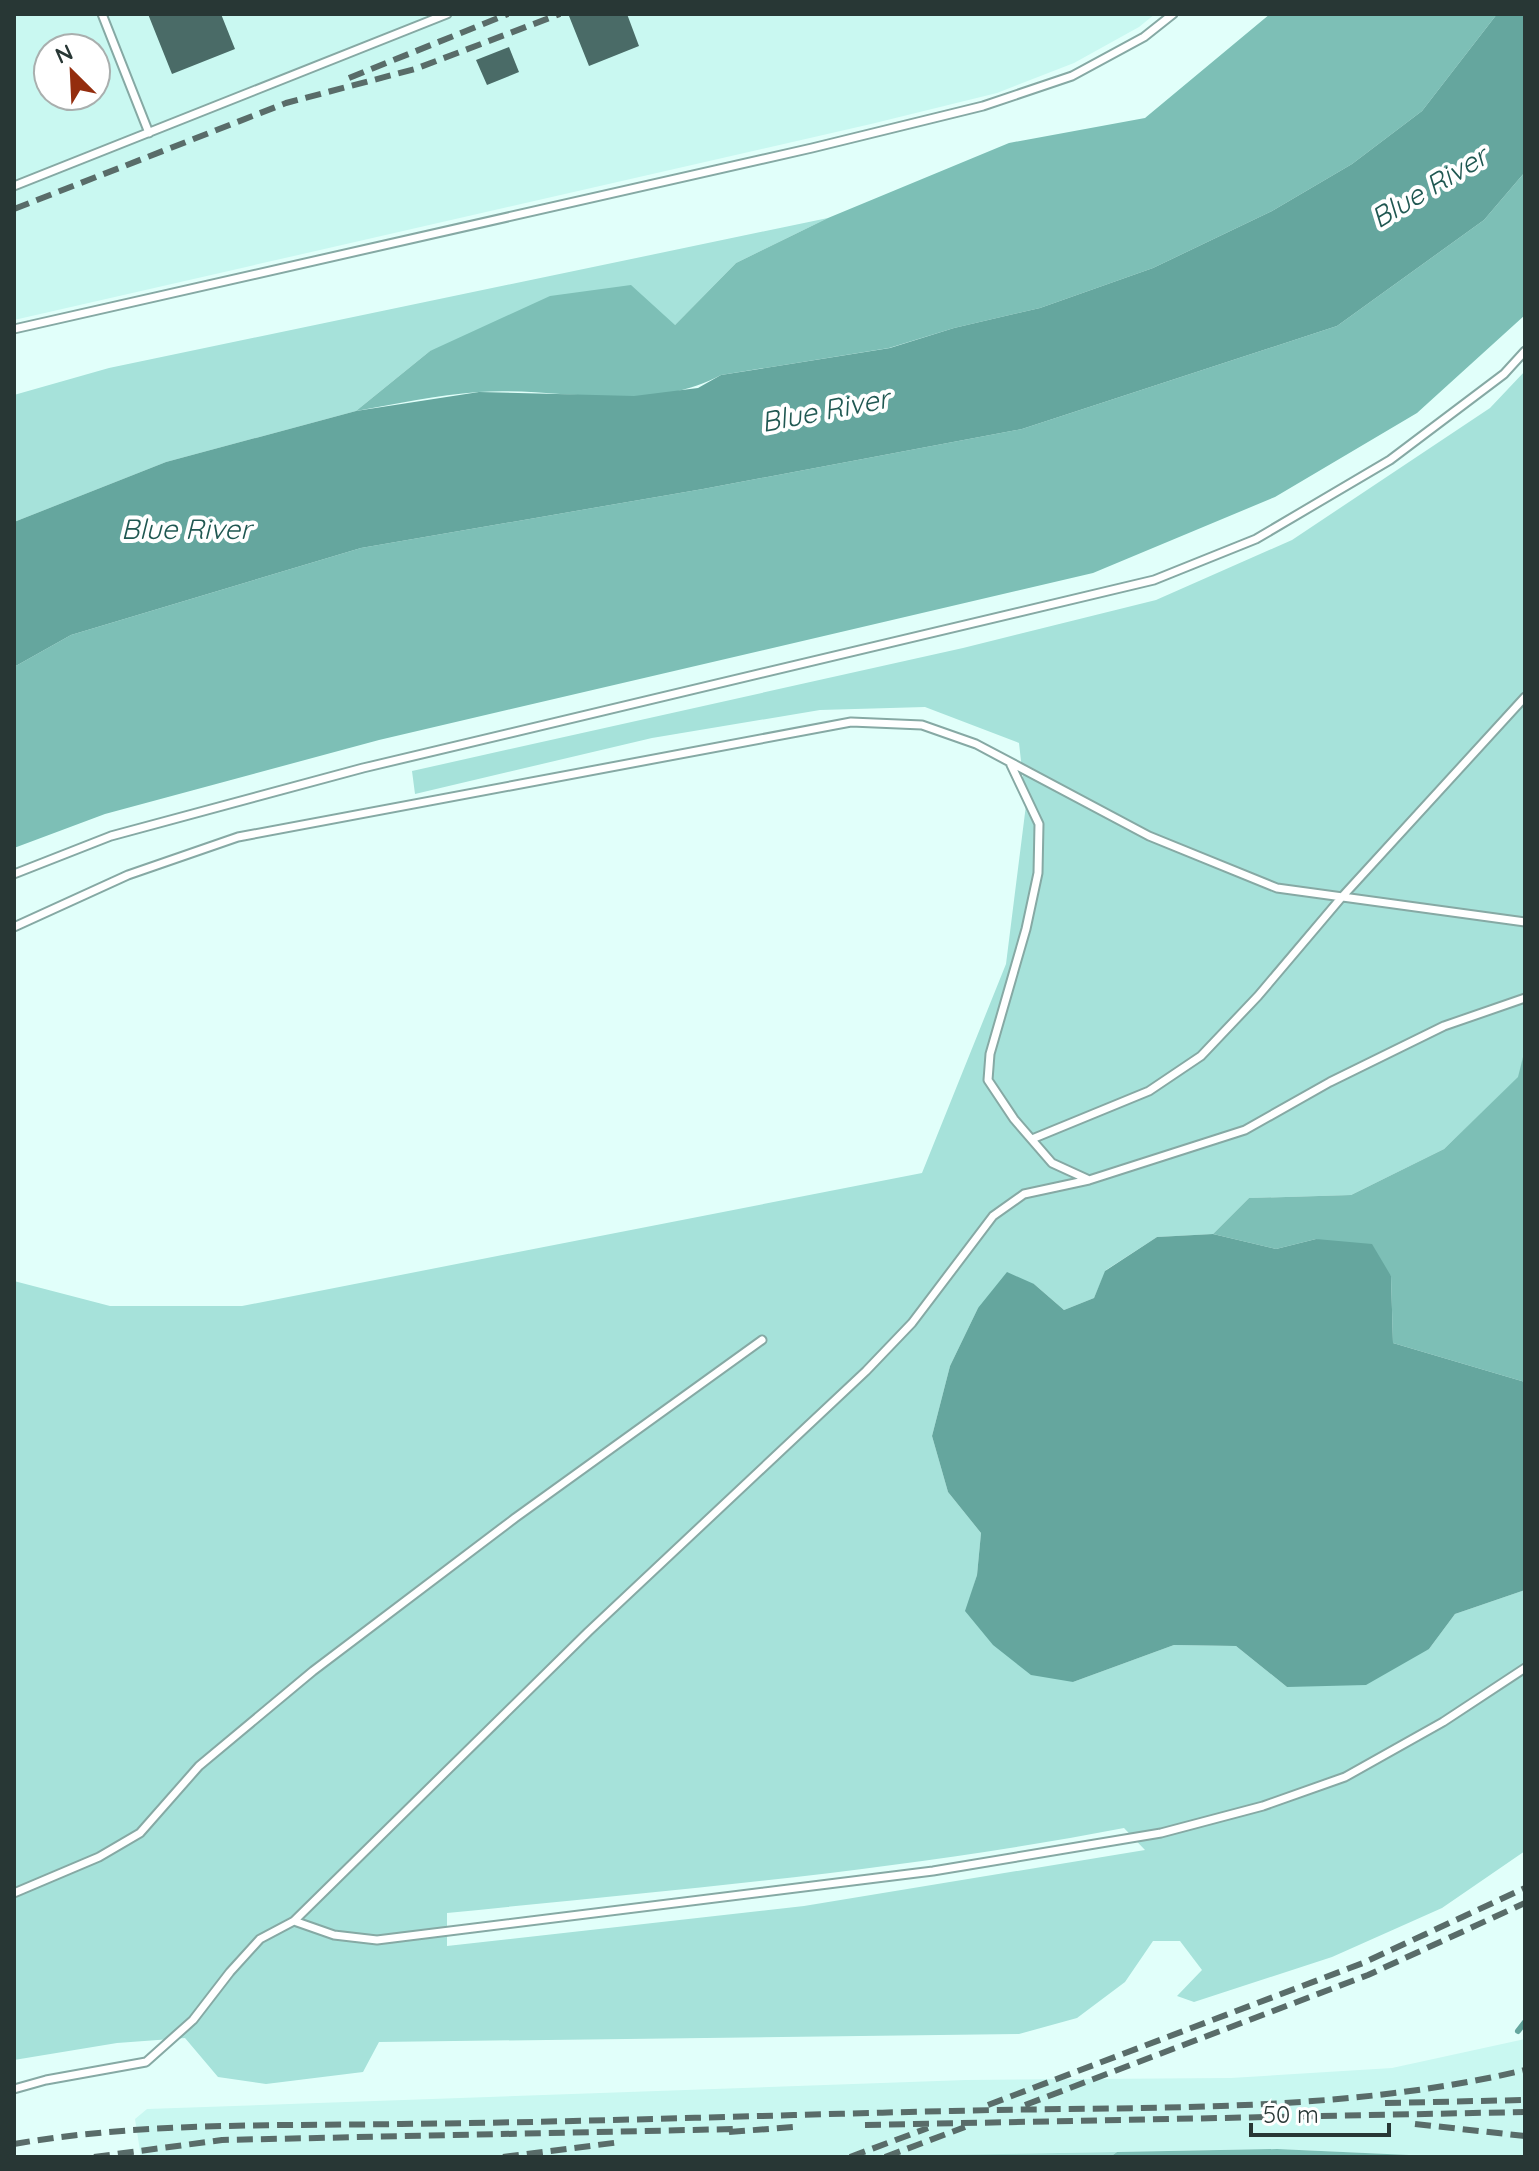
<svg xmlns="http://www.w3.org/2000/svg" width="1539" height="2171" viewBox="0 0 1539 2171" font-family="Quicksand,sans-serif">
<rect width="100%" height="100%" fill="#e1fffa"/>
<!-- built -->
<path fill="#c9f8f1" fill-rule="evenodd" d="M14 14H1155L1139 27 1074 63 997 93 871 124 14 320ZM48 48H96V96H48Z
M1525 2039V2157H1453L1277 2149 835 2157H141L135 2119 147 2109 966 2080 1231 2078 1392 2068Z"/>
<!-- green -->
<path fill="#a6e2da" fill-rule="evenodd" d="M828 218 736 263 675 325 430 351 356 411 166 462 14 522V395L109 368Z
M1525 371V1049L1519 1077 1444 1149 1351 1195 1249 1198 1213 1234 1157 1237 1106 1270 1094 1298 1064 1310 1034 1284 978 1308 950 1366 932 1436 948 1492 981 1533 977 1575 966 1611 1073 1682 1174 1645 1236 1646 1287 1687 1429 1649 1455 1614 1525 1590V1851L1442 1908 1332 1957 1194 2002 1177 1996 1202 1970 1180 1941H1153L1125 1982 1077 2018 1019 2034 379 2042 363 2072 266 2084 218 2077 185 2038 117 2043 14 2060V1281L110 1306H242L922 1173 1006 964 1026 805 1019 743 925 707 820 710 652 738 415 794 412 771 963 648 1156 600 1292 540 1490 408ZM1124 1828 1145 1850 804 1906 447 1946V1913C673 1890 901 1871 1124 1828Z
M1117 2152 1110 2157H914L938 2155Z"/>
<!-- forest -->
<path fill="#7dbfb6" d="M1270 14H1497L1422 111 1352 164 1272 211 1153 268 1040 308 954 328 889 348 721 375C648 415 557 386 478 392 437 395 396 404 356 411L430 351 550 296 631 285 675 325 736 263 828 218 1009 143 1145 118Z
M1525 172V315L1417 413 1275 497 1093 573 379 740 105 814 14 848V667L71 635 361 548 703 489 1022 429 1337 326 1484 220Z
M1525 1049V1382L1393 1343 1391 1276 1316 1239 1276 1249 1213 1234 1249 1198 1351 1195 1444 1149 1518 1077Z
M1277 2149 1453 2157H1110L1117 2152Z"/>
<!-- water -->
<path fill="#65a69e" d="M1497 14H1525V172L1484 220 1337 326 1022 429 703 489 361 548 71 635 14 667V522L166 462 356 411 479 392 634 396 698 388 721 375 890 348 954 328 1040 308 1153 268 1272 211 1352 164 1422 111Z
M1213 1234 1276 1249 1316 1239 1372 1244 1391 1276 1393 1343 1525 1382V1590L1455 1614 1429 1649 1366 1685 1287 1687 1236 1646 1174 1645 1073 1682 1031 1675 993 1645 965 1611 977 1575 981 1533 948 1492 932 1436 950 1366 978 1308 1007 1272 1034 1284 1064 1310 1094 1298 1105 1271 1157 1237Z"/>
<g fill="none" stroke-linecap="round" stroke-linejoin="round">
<!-- stream -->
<path stroke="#65a69e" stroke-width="6" d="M1518 2031 1525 2022"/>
</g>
<!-- building -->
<path fill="#4a6b67" d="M148 14H221L235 49 172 74Z
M574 14H627L639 46 589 66 569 16Z
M509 47 519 72 487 85 476 60Z"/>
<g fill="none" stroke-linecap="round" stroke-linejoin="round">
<defs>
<path id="service" d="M102 14 149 133
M14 186 447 14
M14 329 812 148 983 106 1072 76 1144 37 1173 14
M1011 765 1039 824 1038 873 1026 929 990 1054 988 1080 1014 1119 1052 1163 1087 1179
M14 874 111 836 363 768 1154 580 1256 539 1390 460 1504 374 1525 351
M14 927 128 875 238 837 851 722 922 725 976 744 1149 836 1277 888 1525 922
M1032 1139 1149 1091 1201 1056 1258 996 1341 898 1525 697
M14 1893 99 1857 140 1833 199 1766 313 1671 515 1518 762 1340
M294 1921 334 1935 377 1940 933 1871 1161 1833 1263 1806 1345 1777 1443 1722 1525 1668
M14 2089 46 2080 146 2062 193 2020 230 1972 260 1939 294 1921 588 1632 866 1371 912 1323 993 1216 1024 1194 1089 1180 1245 1130 1330 1082 1444 1026 1525 998"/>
</defs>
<!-- service casing -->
<use href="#service" stroke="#86a9a4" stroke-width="11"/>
<!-- service -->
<use href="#service" stroke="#fff" stroke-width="7"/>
<!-- rail -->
<path stroke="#596c69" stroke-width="6" stroke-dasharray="16 8" stroke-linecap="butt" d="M349 78 508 14
M14 209 286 103 415 69 560 14
M1385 2103 1525 2100
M988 2105 1363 1963 1525 1888
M1025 2105 1368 1975 1525 1903
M1415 2124 1525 2136
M865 2125 1525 2112
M729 2132 793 2127
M14 2144C141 2122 272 2126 401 2124 599 2122 797 2114 995 2110 1171 2107 1352 2111 1525 2070
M94 2157 222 2140 737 2129
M503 2157 621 2142
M850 2157 928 2128
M885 2157 965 2127"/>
</g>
<g text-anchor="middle" stroke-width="8" stroke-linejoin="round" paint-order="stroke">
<!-- water labels -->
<g font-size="28" font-style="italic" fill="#205852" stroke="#fff">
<text transform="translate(1429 187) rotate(-31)" y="10">Blue River</text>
<text transform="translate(825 410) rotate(-11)" y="10">Blue River</text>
<text x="186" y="539">Blue River</text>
</g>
</g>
<!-- border -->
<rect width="1539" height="2171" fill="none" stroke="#283735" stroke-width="32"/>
<!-- north arrow -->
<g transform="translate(72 72) rotate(336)"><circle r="38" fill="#ffffff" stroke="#a9afae" stroke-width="2"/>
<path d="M0-6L14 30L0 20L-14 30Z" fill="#942d0e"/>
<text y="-12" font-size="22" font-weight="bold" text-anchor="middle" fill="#283735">N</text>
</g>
<!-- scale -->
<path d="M1251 2123v12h138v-12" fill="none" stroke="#283735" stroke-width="4"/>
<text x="1263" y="2123" font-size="24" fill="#283735" stroke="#ffffff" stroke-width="6" paint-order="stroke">50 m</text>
</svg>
